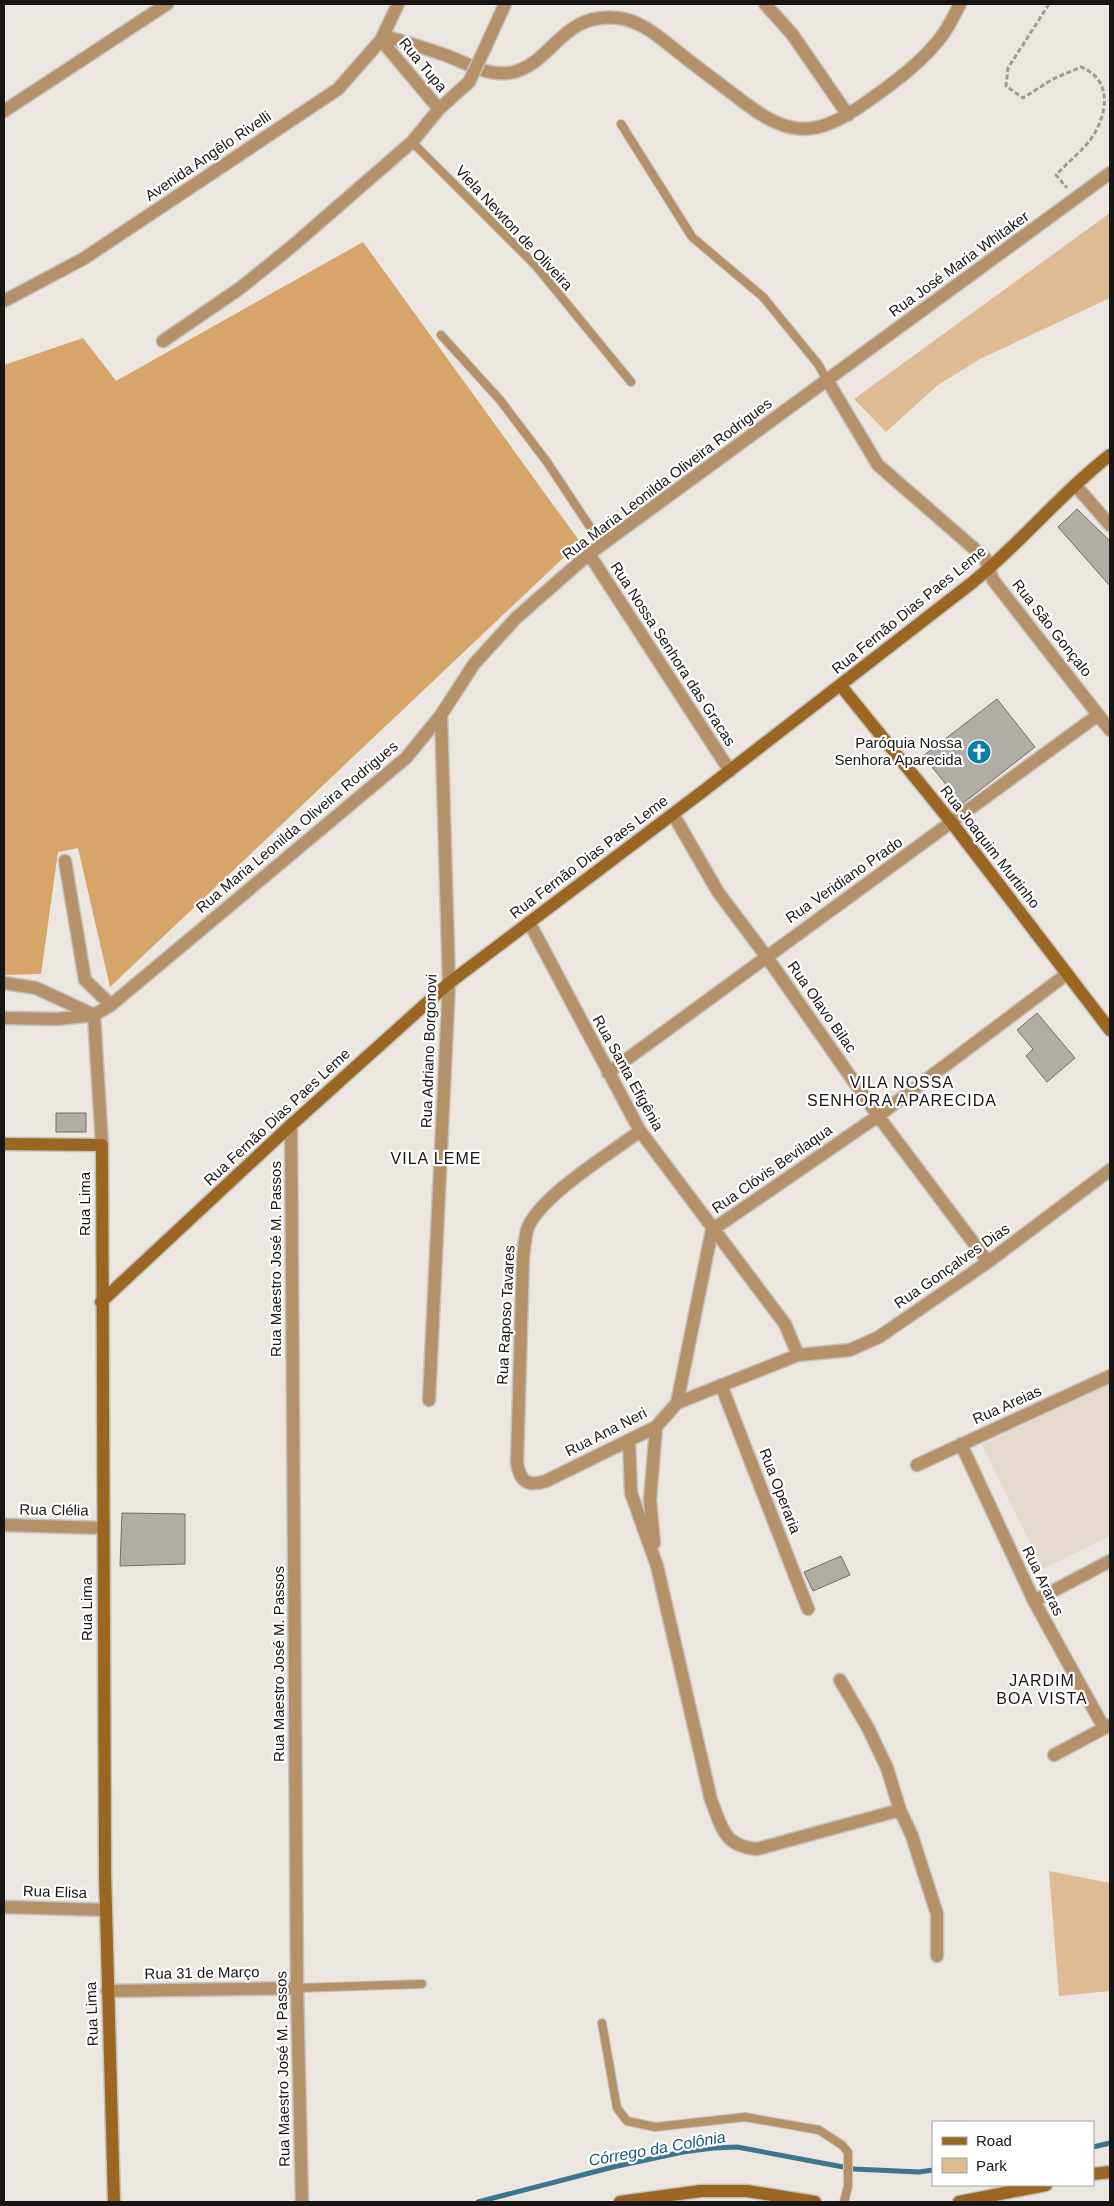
<svg xmlns="http://www.w3.org/2000/svg" width="1114" height="2206" viewBox="0 0 1114 2206" font-family="Arial,sans-serif">
<rect width="100%" height="100%" fill="#ece6e0"/>
<!-- built -->
<path fill="#e4d9cd" d="M1110 1383V1536L1043 1569 982 1445Z"/>
<!-- green -->
<path fill="#dfbb94" d="M1110 213V298L980 359 938 385 886 432 854 399Z
M1049 1871 1110 1883V1991L1059 1996Z"/>
<!-- forest -->
<path fill="#d7a46a" d="M363 242 580 542 110 987 78 848 58 852 41 974 4 975V365L83 338 116 381Z"/>
<g fill="none" stroke-linecap="round" stroke-linejoin="round">
<!-- stream -->
<path stroke="#3c768e" stroke-width="5" d="M1093 2147 1110 2143
M478 2202 613 2167 683 2152 713 2148 737 2147 854 2169 919 2172 933 2170"/>
</g>
<!-- building -->
<path fill="#b1aca6" stroke="#716c66" d="M1077 509 1110 541V586L1058 527Z
M997 699 1035 747 962 804 923 756Z
M1037 1013 1075 1058 1047 1082 1026 1056 1033 1049 1017 1030Z
M56 1113H86V1132H56Z
M122 1513 185 1514V1564L120 1566Z
M841 1556 850 1575 813 1591 804 1572Z"/>
<g fill="none" stroke-linecap="round" stroke-linejoin="round">
<defs>
<path id="lane" d="M621 124 692 237 763 297 818 364 827 380
M412 142 536 266 631 382
M441 335 500 400 547 462 602 545
M297 1988 422 1984
M602 2023 617 2108 627 2121 655 2127 745 2117 819 2130 842 2145 848 2152V2186L844 2202"/>
<path id="street" d="M765 4 792 34 848 115
M384 36C405 42 425 48 445 55 467 63 489 78 514 72 554 61 562 12 618 18 639 20 658 36 673 48 693 64 713 79 733 94 786 136 811 142 868 101 895 82 924 61 944 33 950 24 955 14 960 4
M381 40 439 109
M485 48 505 4
M4 111 167 4
M4 301 83 259 338 89 381 40 398 4
M163 341 239 289 290 248 412 142 439 109 469 82
M827 380 878 465 985 558 993 580 1110 730
M1075 485 1110 525
M589 554 730 771
M673 814 718 892 766 956 878 1116 988 1262
M65 861 85 980 111 1005
M529 922 640 1131 785 1324 798 1355
M4 983 36 988 94 1015
M94 1015 102 1145
M4 1018 57 1019 94 1015 111 1005 406 758 441 715 474 664 516 618 589 554 1110 173
M608 1073 1098 715
M291 1125 297 1988 302 2202
M640 1131C611 1153 538 1197 527 1230 525 1239 524 1249 523 1257L517 1463C520 1482 528 1487 546 1481L656 1427 677 1403 798 1355 850 1350 879 1337 988 1262 1110 1170
M721 1385 808 1609
M429 1400 449 983 441 715
M677 1403 712 1230 878 1116 1067 974
M629 1440 631 1493 657 1566 711 1800C722 1827 723 1846 757 1849L900 1810
M961 1444 1034 1601 1104 1728
M917 1465 1110 1376
M4 1525 103 1528
M654 1543 650 1500 656 1427
M1034 1601 1110 1561
M840 1680 868 1728 887 1768 900 1810 912 1836 937 1914V1956
M1054 1755 1110 1725
M4 1907 106 1910
M107 1991 297 1988"/>
<path id="secondary" d="M841 686 952 823 1110 1030
M4 1144 102 1145 105 1873 114 2202
M101 1302 291 1125 449 983 702 792 973 582C1022 542 1061 493 1110 455
M1093 2174 1110 2172
M620 2202 701 2191H747L815 2202
M959 2202 1046 2185"/>
</defs>
<!-- lane casing -->
<use href="#lane" stroke="#c6c1bb" stroke-width="10"/>
<!-- street casing -->
<use href="#street" stroke="#c6c1bb" stroke-width="15"/>
<!-- secondary casing -->
<use href="#secondary" stroke="#c6c1bb" stroke-width="15"/>
<!-- path -->
<path stroke="#a09b96" stroke-width="3" stroke-dasharray="5 2.5" stroke-linecap="butt" d="M1049 4 1008 68 1006 86 1023 98 1053 79 1081 67C1113 80 1108 114 1091 139 1081 152 1067 163 1056 175L1067 188"/>
<!-- lane -->
<use href="#lane" stroke="#b59169" stroke-width="8"/>
<!-- street -->
<use href="#street" stroke="#b59169" stroke-width="12"/>
<!-- secondary -->
<use href="#secondary" stroke="#9a6622" stroke-width="12"/>
<defs>
<path id="street-bridge" d="M469 82 485 48"/>
</defs>
<!-- street-bridge casing -->
<use href="#street-bridge" stroke="#c6c1bb" stroke-width="15" stroke-linecap="butt"/>
<!-- street-bridge -->
<use href="#street-bridge" stroke="#b59169" stroke-width="12"/>
</g>
<!-- icons -->
<defs>
<symbol id="church-disc" viewBox="-11 -11 22 22"><circle r="9.5" fill="#0a80a7" stroke="#fff"/><path d="M-1.2-6h2.4v3.5h3.3v2.4h-3.3V6h-2.4V-.1h-3.3v-2.4h3.3Z" fill="#fff"/></symbol>
</defs>
<g fill-rule="evenodd">
<use href="#church-disc" x="965" y="738" width="28" height="28"/>
</g>
<g text-anchor="middle" stroke-width="4.5" stroke-linejoin="round" paint-order="stroke">
<!-- street labels -->
<g font-size="15" fill="#181614" stroke="#fff">
<text transform="translate(423 65) rotate(50)" y="5">Rua Tupa</text>
<text transform="translate(208 156) rotate(-34)" y="5">Avenida Angêlo Rivelli</text>
<text transform="translate(514 228) rotate(47)" y="5">Viela Newton de Oliveira</text>
<text transform="translate(959 264) rotate(-36)" y="5">Rua José Maria Whitaker</text>
<text transform="translate(667 479) rotate(-37)" y="5">Rua Maria Leonilda Oliveira Rodrigues</text>
<text transform="translate(909 610) rotate(-39)" y="5">Rua Fernão Dias Paes Leme</text>
<text transform="translate(1052 628) rotate(52)" y="5">Rua São Gonçalo</text>
<text transform="translate(673 654) rotate(57)" y="5">Rua Nossa Senhora das Gracas</text>
<text transform="translate(297 827) rotate(-40)" y="5">Rua Maria Leonilda Oliveira Rodrigues</text>
<text transform="translate(990 847) rotate(52)" y="5">Rua Joaquim Murtinho</text>
<text transform="translate(589 857) rotate(-37)" y="5">Rua Fernão Dias Paes Leme</text>
<text transform="translate(844 880) rotate(-35)" y="5">Rua Veridiano Prado</text>
<text transform="translate(822 1007) rotate(55)" y="5">Rua Olavo Bilac</text>
<text transform="translate(429 1051) rotate(-88)" y="5">Rua Adriano Borgonovi</text>
<text transform="translate(628 1073) rotate(61)" y="5">Rua Santa Efigênia</text>
<text transform="translate(277 1117) rotate(-43)" y="5">Rua Fernão Dias Paes Leme</text>
<text transform="translate(772 1169) rotate(-35)" y="5">Rua Clóvis Bevilaqua</text>
<text transform="translate(85 1204) rotate(-90)" y="5">Rua Lima</text>
<text transform="translate(276 1259) rotate(-90)" y="5">Rua Maestro José M. Passos</text>
<text transform="translate(952 1266) rotate(-35)" y="5">Rua Gonçalves Dias</text>
<text transform="translate(506 1315) rotate(-87)" y="5">Rua Raposo Tavares</text>
<text transform="translate(1007 1405) rotate(-24)" y="5">Rua Areias</text>
<text transform="translate(606 1432) rotate(-27)" y="5">Rua Ana Neri</text>
<text transform="translate(780 1491) rotate(69)" y="5">Rua Operaria</text>
<text transform="translate(54 1510) rotate(1)" y="5">Rua Clélia</text>
<text transform="translate(1043 1581) rotate(64)" y="5">Rua Araras</text>
<text transform="translate(87 1609) rotate(-90)" y="5">Rua Lima</text>
<text transform="translate(279 1664) rotate(-90)" y="5">Rua Maestro José M. Passos</text>
<text transform="translate(55 1892) rotate(2)" y="5">Rua Elisa</text>
<text transform="translate(202 1973) rotate(-1)" y="5">Rua 31 de Março</text>
<text transform="translate(92 2014) rotate(-92)" y="5">Rua Lima</text>
<text transform="translate(283 2069) rotate(-91)" y="5">Rua Maestro José M. Passos</text>
</g>
<!-- poi labels -->
<g font-size="15" fill="#181614" stroke="#fff" text-anchor="end">
<text x="962" y="748">Paróquia Nossa<tspan x="962" dy="17">Senhora Aparecida</tspan></text>
</g>
<!-- neighbourhood labels -->
<g font-size="16" letter-spacing="1" fill="#181614" stroke="#fff">
<text x="902" y="1088">VILA NOSSA<tspan x="902" dy="18">SENHORA APARECIDA</tspan></text>
<text x="436" y="1164">VILA LEME</text>
<text x="1042" y="1686">JARDIM<tspan x="1042" dy="18">BOA VISTA</tspan></text>
</g>
<!-- water labels -->
<g font-size="16" font-style="italic" fill="#185972" stroke="#fff">
<text transform="translate(657 2148) rotate(-10)" y="6">Córrego da Colônia</text>
</g>
</g>
<!-- border -->
<rect width="1114" height="2206" fill="none" stroke="#181614" stroke-width="10"/>
<!-- legend -->
<rect x="932" y="2121" width="162" height="65" fill="#ffffff" stroke="#a3a2a1"/>
<rect x="942" y="2137" width="25" height="8" fill="#9a6622" stroke="#a3a2a1"/>
<text x="976" y="2146" font-size="15" fill="#181614">Road</text>
<rect x="942" y="2158" width="25" height="15" fill="#dfbb94" stroke="#a3a2a1"/>
<text x="976" y="2171" font-size="15" fill="#181614">Park</text>
</svg>
